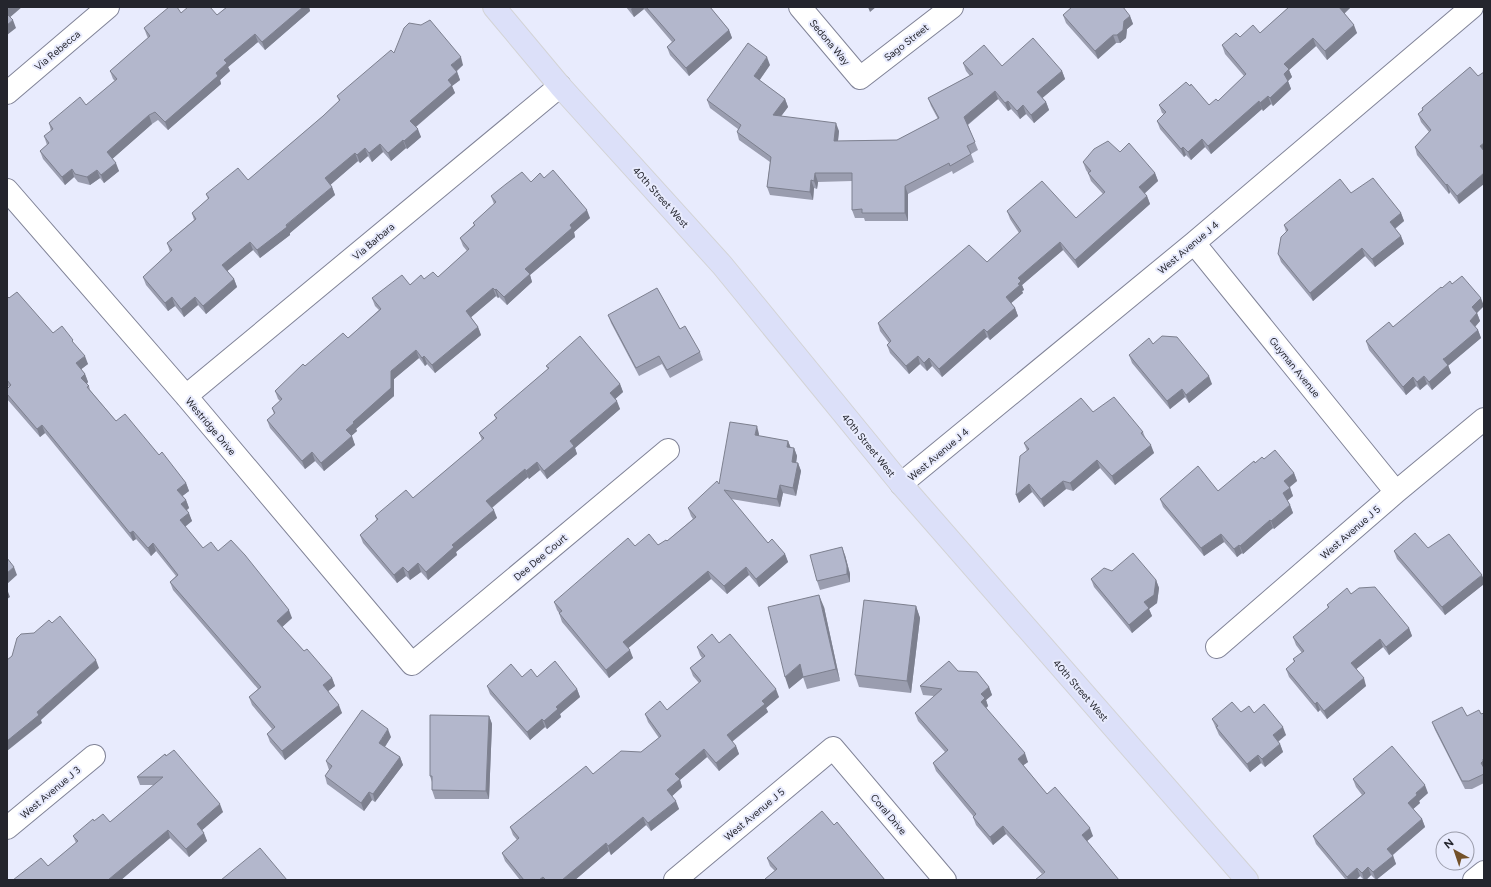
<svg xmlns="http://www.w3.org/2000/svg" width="1491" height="887" viewBox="0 0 1491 887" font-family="Figtree,sans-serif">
<rect width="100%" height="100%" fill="#e8ebfd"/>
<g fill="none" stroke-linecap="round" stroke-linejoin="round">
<defs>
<path id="minor" d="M800 7 860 78 952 7
M7 93 108 7
M7 190 186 396 412 664 668 450
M1194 243 1396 492
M186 396 560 86
M901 484 1194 243 1472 7
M1217 647 1396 492 1484 419
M7 828 94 756
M675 880 833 748 945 880
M1474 880 1484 872"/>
<path id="major" d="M494 7 560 86 722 265 901 484 1247 880"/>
</defs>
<!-- minor casing -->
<use href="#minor" stroke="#808397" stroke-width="24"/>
<!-- major casing -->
<use href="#major" stroke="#d3d3d5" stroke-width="24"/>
<!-- minor -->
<use href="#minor" stroke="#fff" stroke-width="22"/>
<!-- major -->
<use href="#major" stroke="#dce0f9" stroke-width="22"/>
</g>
<!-- wall -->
<path fill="#9a9daf" d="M227 7H309L310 11 265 50 258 42 228 67 230 71 220 80 221 84 168 130 158 120 152 124 112 159 119 171 104 183 100 178 90 185 78 182 74 177 65 185 43 159 40 151 47 145 44 136 51 131 49 123 86 105 115 81 113 79 110 71 148 38 147 36 144 28 181 13 195 8 217 15Z
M626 7H710L729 30 732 38 689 76 670 55 667 47 672 42 644 9 634 17Z
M1289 7H1351L1344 13 1357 33 1327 60 1316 46 1289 70 1292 77 1288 81 1291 89 1273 106 1271 104 1263 111 1262 109 1211 154 1205 147 1191 160 1186 155 1184 157 1160 129 1157 121 1164 114 1162 113 1159 105 1190 86 1209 105 1218 101 1244 76 1225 54 1222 45 1240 37 1260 33Z
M1063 15 1130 16 1133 24 1127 29 1126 38 1120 43H1116L1098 59 1066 23Z
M394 53 463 65 457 71 460 80 452 86 455 93 416 127 421 137 407 149 406 148 391 161 383 152 372 162 368 156 360 163 358 161 330 185 332 187 335 195 290 233V235L260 258 253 250 227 271 234 279 237 287 206 314 198 305 184 317 175 306 168 311 146 285 143 277 170 252 167 243 194 220 192 213 208 199 206 194 248 180 323 116 339 101 337 96Z
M963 63 1062 71 1065 79 1042 98 1046 102 1049 110 1034 123 1026 114 1020 119 1011 109 1008 111 998 99 968 125 978 150 971 154 974 162 953 174 952 171 908 194V221H865L864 218H855L852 210V181L818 182 817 189 814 188 813 200 770 195 767 187 770 162 739 140 737 132 738 129 710 108 707 100 770 65 759 80 785 99 788 107 781 116 839 131 838 141 897 140 938 119 931 106 928 98 970 76 966 71Z
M1470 67 1459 204 1450 192 1449 194 1417 155 1415 147 1429 132 1421 122 1418 114 1422 110V108Z
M1120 152 1155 173 1158 181 1144 193 1147 196 1150 204 1078 268 1063 250 1022 285 1024 290 1022 291 1023 293 1011 303 1015 308 1018 316 990 340 987 337 942 377 932 366 927 371 920 364 909 374 890 353 887 345 889 343 880 331 878 323 987 262 1019 233 1010 219 1007 211 1076 218 1103 194 1091 181 1088 173 1086 170 1083 162Z
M544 178 590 218 574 232 575 237 530 275 532 282 507 305 499 297 498 298 496 296 471 317 478 327 481 335 435 373 427 364 425 366 419 358 394 379V396L356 429 357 431 351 436 355 445 324 471 315 461 305 469 270 428 267 420 274 414 272 408 280 401 278 399 275 391 305 366 348 338 379 310 375 306 372 298 424 279 438 277 467 251 463 246 460 238 474 225 473 223 494 204 491 196 531 182Z
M1351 193 1401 213 1404 221 1395 229 1401 236 1404 244 1375 267 1365 256 1313 301 1281 262 1278 254 1286 232 1284 225Z
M1442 288 1477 313 1480 321 1475 327 1478 330 1481 338 1448 365 1451 373 1432 390 1427 384 1420 390 1416 386 1406 395 1369 350 1366 341 1393 327Z
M7 296 9 298 53 333 75 345 88 364 81 369 85 374 88 382 87 384 89 386 90 390 116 421 159 455 186 483 189 491 182 496 186 500 189 508 187 510 192 521 185 527 203 548 218 551 292 618 282 627 304 651 332 678 335 686 328 691 342 713 285 760 270 742 267 734 272 729 252 705 249 697 258 689 173 590 170 582 176 576 156 551 151 556 136 539 133 541 45 433 40 437 7 399V389L9 387 7 385Z
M608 315 680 329 700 352 703 360 670 378 662 364 639 376 611 323Z
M1153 344 1212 384 1189 403 1185 397 1170 409 1132 363 1129 355Z
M546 366 620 384 623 392 615 399 620 409 575 448 577 454 547 479 540 470 529 479 528 477 492 508 497 518 456 552 457 555 428 580 421 572 410 580 406 576 397 583 363 543 360 535 377 521 375 516 413 498 482 440 479 433 496 419 494 415 548 369Z
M1093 412 1143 432 1145 437 1154 453 1115 485 1100 468 1073 491 1066 489 1044 507 1032 492 1019 503 1027 451 1024 443Z
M759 434V436L788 441 791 448H794L797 456 796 463H798L801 471 796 496 783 493 780 507 731 499 768 543 785 554 788 562 759 587 749 575 727 594 711 579 628 648 633 658 609 678 562 622 559 613 557 610 554 602 635 546 658 545 667 541 693 519 691 516 688 508 719 484Z
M1264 459 1294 473 1297 481 1290 487 1293 496 1287 500 1290 505 1293 513 1274 529 1273 528 1243 554 1242 553 1237 557 1224 542 1204 556 1163 507 1160 499 1218 491 1255 463Z
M1394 551 1484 580V584L1445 615 1397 559Z
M845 555 850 574V582L820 590 817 581Z
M1112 571 1156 580 1159 588 1157 603 1149 609 1152 616 1132 633 1094 587 1091 579Z
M1351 594 1409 628 1412 636 1389 655 1383 647 1356 669 1366 686 1327 719 1320 710 1318 712 1289 677 1286 669 1294 662 1293 659 1302 653 1296 645 1293 637 1328 608 1327 605Z
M916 606 920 618 911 693 859 687 855 675Z
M824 607 840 681 807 689 803 677 789 689Z
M719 643 779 697 766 708 768 712 732 742 736 746 739 754 719 771 707 757 680 780 682 787 672 796 679 809 651 831 646 825 611 855 609 851 575 880H520L505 861 502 853 517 840 513 835 510 827 593 774 641 752 659 738 648 722 645 714 667 710 699 683 693 676 690 668 702 658 700 655 697 647Z
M958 671 989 687 992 695 986 700 988 706 986 708 1028 762 1023 765 1047 794 1093 836 1042 874 1006 834 993 845 976 825 973 817V816L936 771 933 763 945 752 918 721 915 713 934 696 923 695 920 686Z
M522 677H537L577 689 580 697 560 714 561 717 547 729 545 727 530 740 490 694 487 686Z
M1254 713 1286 735 1278 742 1280 744 1283 752 1265 767 1261 763 1250 772 1219 735 1212 719Z
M1484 713V783L1472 789H1465L1435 730 1432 722 1481 714Z
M489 716 492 724 489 799H435L432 790V782L430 776Z
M391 737 385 747 400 757 403 765 375 802 372 800 364 811 327 784 325 776 329 770 326 761Z
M165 754 223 812 202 830 207 841 189 857 170 838 121 880H13L48 866 76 843 73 836 94 821 110 822 154 785H140L137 777Z
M1353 779 1428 793 1419 801 1420 803 1413 809 1422 819 1425 827 1393 855 1396 864 1376 880 1371 875 1366 880H1364L1360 876 1356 880H1346L1316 844 1313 836 1362 795 1356 787Z
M834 825 885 880H765V879L775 871 770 866 767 858Z"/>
<!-- shaded-wall -->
<path fill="#7d808f" d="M10 7H22L8 19 7 17V9Z
M303 7H309L310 11 265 50 262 42Z
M633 7H643L644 9 634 17 631 9Z
M868 7H876L870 12Z
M1339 7H1351L1342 16Z
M1130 16 1133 24 1127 29 1126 38 1120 43 1117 35 1124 21Z
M13 20 16 28 7 35V25Z
M1354 25 1357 33 1327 60 1325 51Z
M729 30 732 38 689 76 686 68Z
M255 34 258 42 228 67 230 71 220 80 221 84 168 130 165 122 216 73 224 60Z
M1113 35 1116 43 1098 59 1095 51Z
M1313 38 1316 46 1289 70 1292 77 1287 82 1284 74V64Z
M461 57 463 65 454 73 451 65Z
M767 57 770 65 757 84 754 76Z
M1062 71 1065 79 1040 100 1037 92Z
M457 72 460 80 452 86 455 93 413 129 410 121 448 80Z
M1288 81 1291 89 1273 106 1270 98Z
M995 91 998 99 967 125 964 117Z
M1268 96 1271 104 1263 111 1260 103Z
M785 99 788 107 776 123 773 115Z
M1008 101 1011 109 1008 111 1005 103Z
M1259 101 1262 109 1211 154 1208 146Z
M1046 102 1049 110 1034 123 1031 115Z
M1023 105 1026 114 1020 119 1017 111Z
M149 115 152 124 110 161 107 152Z
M836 123 839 131 837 149 834 141Z
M418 129 421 137 407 149 404 141Z
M1202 139 1205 147 1191 160 1188 152Z
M403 140 406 148 391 161 388 153Z
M1484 143V154L1480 146Z
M380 144 383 152 372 162 369 153Z
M1183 147 1186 155 1184 157 1181 149Z
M365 148 368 156 360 163 357 155Z
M355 153 358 161 328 187 325 178Z
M116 163 119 171 104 183 101 175Z
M72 169 74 177 65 185 62 177Z
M97 170 100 178 90 185 87 177Z
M815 173 818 182 817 189 814 181Z
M1155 173 1158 181 1142 196 1139 187Z
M1484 173V184L1459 204 1457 196Z
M811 180 814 188 813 200 810 192Z
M1447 184 1450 192 1449 194 1446 185Z
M905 186 908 194V221L905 213Z
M332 187 335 195 290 233V235L260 258 257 250Z
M1147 196 1150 204 1078 268 1075 260Z
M587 210 590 218 574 232 575 237 530 275 532 282 507 305 504 297 525 269 570 225Z
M1401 213 1404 221 1393 230 1390 222Z
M1401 236 1404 244 1375 267 1372 259Z
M250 242 253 250 225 273 222 265Z
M1060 242 1063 250 1022 285 1024 290 1022 291 1023 293 1009 305 1006 297 1018 284V278Z
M1362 248 1365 256 1313 301 1310 293Z
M234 279 237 287 206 314 203 306Z
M493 288 496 296 469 319 466 311Z
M496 289 499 297 498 298 495 290Z
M172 297 175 306 168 311 165 303Z
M195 297 198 305 184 317 181 309Z
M1481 298 1484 306 1477 313 1480 321 1473 329 1470 321 1472 307Z
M1015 308 1018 316 990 340 987 332Z
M478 327 481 335 435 373 432 365Z
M984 329 987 337 942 377 939 369Z
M1478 330 1481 338 1448 366V365L1451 373 1432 390 1429 382 1443 359Z
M416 350 419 358 394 379V396L356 429 357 431 349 438 346 430 391 371Z
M85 356 88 364 79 371 76 363Z
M424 356 427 364 425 366 422 358Z
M918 356 920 364 909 374 906 366Z
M929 358 932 366 927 371 924 363Z
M85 374 88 382 84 386 81 378Z
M1209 376 1212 384 1189 403 1186 395Z
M1424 376 1427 384 1420 390 1417 382Z
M1413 377 1416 386 1406 395 1403 387Z
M620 384 623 392 613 401 610 393Z
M1182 389 1185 397 1170 409 1167 401Z
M617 401 620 409 575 448 577 454 547 479 544 471 570 441Z
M42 425 45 433 40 437 37 429Z
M757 426 759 434 758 443 755 435Z
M352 436 355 445 324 471 321 463Z
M788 441 791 449 787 447Z
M1151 445 1154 453 1115 485 1112 476Z
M794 448 797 456 795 470 792 462Z
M312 452 315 461 305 469 302 461Z
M1097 460 1100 468 1073 491 1070 483Z
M537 462 540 470 529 479 526 471Z
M798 463 801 471 796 496 793 488Z
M525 469 528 477 489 510 486 501Z
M1294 473 1297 481 1287 489 1284 481Z
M1063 481 1066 489 1044 507 1041 499Z
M186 483 189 491 180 498 177 490Z
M1029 484 1032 492 1019 503 1016 495Z
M780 485 783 493 780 507 777 499Z
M1290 488 1293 496 1286 502 1283 493Z
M186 500 189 508 184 512 181 504Z
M1290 505 1293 513 1274 529 1271 521Z
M494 510 497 518 456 552 457 555 428 580 426 572 452 545Z
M189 513 192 521 183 528 180 520Z
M1270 520 1273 528 1243 554 1240 546Z
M133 531 136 539 133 541 130 533Z
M1221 534 1224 542 1204 556 1201 548Z
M153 543 156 551 151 556 148 548Z
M1239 545 1242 553 1237 557 1234 549Z
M842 547 845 555 850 574V582L847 574Z
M785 554 788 562 759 587 756 579Z
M418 563 421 572 410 580 408 572Z
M14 567 17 575 7 584V573Z
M403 567 406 576 397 583 394 575Z
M746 567 749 575 727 594 724 586Z
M708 571 711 579 626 650 623 642Z
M1482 575 1484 580V584L1445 615 1442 607Z
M1156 580 1159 588 1157 603 1149 609 1152 616 1132 633 1129 625 1144 602Z
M7 589 10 597 7 599Z
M819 595 824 607 840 681 836 669Z
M916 606 920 618 911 693 907 681Z
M289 610 292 618 280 629 277 621Z
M1409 628 1412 636 1389 655 1386 647Z
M1380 639 1383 647 1354 671 1351 663Z
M630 650 633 658 609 678 606 670Z
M96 660 99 668 41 720 42 723 7 751V741L37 712Z
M800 664 805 676 789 689 785 677Z
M332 678 335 686 326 693 323 685Z
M1364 678 1366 686 1327 719 1324 711Z
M989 687 992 695 986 700 988 706 984 710 981 702V694Z
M577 689 580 697 560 714 561 717 547 729 544 721 556 707Z
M776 689 779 697 766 708 768 712 730 743 727 735 762 701Z
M1317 702 1320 710 1318 712 1315 704Z
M339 705 342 713 285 760 282 751Z
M489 716 492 724 489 799 486 791Z
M542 719 545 727 530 740 527 732Z
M1283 727 1286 735 1276 743 1273 735Z
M388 729 391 737 382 751 379 743Z
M1280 744 1283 752 1265 767 1262 759Z
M736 746 739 754 719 771 716 763Z
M704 749 707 757 680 780 682 787 670 798 667 790 675 774Z
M1025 753 1028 762 1021 767 1018 759Z
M1258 755 1261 763 1250 772 1247 764Z
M400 757 403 765 375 802 373 794Z
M1483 761 1484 763V771L1481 763Z
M1425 785 1428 793 1419 801 1420 803 1411 811 1408 803 1416 793Z
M369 792 372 800 364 811 361 803Z
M676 801 679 809 651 831 648 823Z
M220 804 223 812 200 832 197 824Z
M643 817 646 825 611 855 608 846Z
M1422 819 1425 827 1390 857 1387 849Z
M1003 826 1006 834 993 845 990 837Z
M1090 828 1093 836 1085 843 1082 835Z
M168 830 170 838 121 880H108Z
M204 833 207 841 189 857 186 849Z
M606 843 609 851 575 880H562Z
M1393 856 1396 864 1376 880 1373 872Z
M1368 867 1371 875 1366 880H1364L1362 873Z
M1357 868 1360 876 1356 880H1348L1347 877Z
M543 877 544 880H539Z"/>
<!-- building -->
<path fill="#b3b7cc" stroke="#7d808f" d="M169 7H177L181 13 188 7H195V8L196 7H210L217 15 227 7H303L262 42 255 34 224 60 227 63 216 73 218 76 165 122 155 112 149 115 107 152 116 163 101 175 97 170 87 177 75 174 72 169 62 177 40 151 49 143 44 136 53 129 49 123 80 97 86 105 117 79 110 71 150 36 144 28Z
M646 7H710L729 30 686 68 667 47 675 40Z
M1072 7H1123L1130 16 1124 21 1123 30 1117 35H1113L1095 51 1063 15Z
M1289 7H1339L1354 25 1325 51 1313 38 1284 64 1289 69 1284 74 1288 81 1270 98 1268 96 1260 103 1259 101 1208 146 1202 139 1188 152 1183 147 1181 149 1157 121 1166 112 1159 105 1186 82 1190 86 1191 84 1209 105 1216 99 1218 101 1246 74 1222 45 1236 33 1240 37 1253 25 1260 33Z
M7 14 13 20 7 25Z
M430 20 461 57 451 65 457 72 448 80 452 85 410 121 418 129 404 141 403 140 388 153 380 144 369 153 365 148 357 155 355 153 325 178 332 187 286 225 287 227 257 250 250 242 222 265 234 279 203 306 195 297 181 309 172 297 165 303 143 277 172 250 167 243 196 219 192 213 209 198 206 194 238 168 248 180 323 116 340 100 337 96 391 50 394 53 404 28 409 23 421 25Z
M1033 38 1062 71 1037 92 1046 102 1031 115 1023 105 1017 111 1008 101 1005 103 995 91 964 117 975 142 967 146 971 154 950 166 949 163 905 186V213H862V209L852 210V173H815L814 181 811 180 810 192 767 187 771 157 737 132 741 125 707 100 748 43 767 57 754 76 785 99 773 115 836 123 834 141 897 140 939 118 928 98 973 74 963 63 984 45 1002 66Z
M1470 67 1478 76 1484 72V143L1480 146 1484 151V173L1457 196 1447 184 1446 185 1415 147 1431 130 1418 114 1423 110 1422 108Z
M1108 141 1120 152 1129 143 1155 173 1139 187 1147 196 1075 260 1060 242 1018 278 1021 281 1018 284 1020 285 1006 297 1015 308 987 332 984 329 939 369 929 358 924 363 918 356 906 366 887 345 891 341 878 323 969 245 987 262 1021 231 1007 211 1042 181 1076 218 1105 192 1088 173 1091 171 1083 162 1094 149Z
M553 170 587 210 570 225 572 228 525 269 530 274 504 297 496 289 495 290 493 288 466 311 478 327 432 365 424 356 422 358 416 350 391 371V388L353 422 354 423 346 430 352 436 321 463 312 452 302 461 267 420 275 413 272 408 282 399 275 391 303 364 305 366 343 333 348 338 381 309 372 298 402 275 410 285 421 275 424 279 433 272 438 277 469 249 460 238 475 225 473 223 496 202 491 196 506 184 522 172 531 182 540 173 544 178Z
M1373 178 1401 213 1390 222 1401 236 1372 259 1362 248 1310 293 1278 254 1281 237 1288 230 1284 225 1340 179 1351 193Z
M1462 276 1481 298 1472 307 1477 313 1470 321 1478 330 1445 358 1443 359 1448 365 1429 382 1424 376 1417 382 1413 377 1403 387 1366 341 1389 322 1393 327 1441 287 1442 288 1450 281 1452 284Z
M657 288 680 329 685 326 700 352 667 370 659 356 636 368 608 315Z
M17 292 53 333 62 326 73 340 72 341 85 356 76 363 85 374 81 378 89 386 87 387 116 421 125 414 159 455 162 452 186 483 177 490 186 500 181 504 189 513 180 520 203 548 211 542 218 551 231 540 245 555 289 610 277 621 304 651 307 649 332 678 323 685 339 705 282 751 267 734 275 727 249 697 261 687 170 582 178 575 153 543 148 548 133 531 130 533 42 425 37 429 7 394V389L11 385 7 380V296L9 298Z
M580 336 620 384 610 393 617 401 570 441 574 446 544 471 537 462 526 471 525 469 486 501 494 510 452 545 454 547 426 572 418 563 408 572 403 567 394 575 360 535 378 519 375 516 406 490 413 498 484 438 479 433 497 418 494 415 549 368 546 366Z
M1162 336 1177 337 1209 376 1186 395 1182 389 1167 401 1129 355 1149 338 1153 344Z
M1114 397 1143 432 1141 433 1151 445 1112 476 1097 460 1070 483 1063 481 1041 499 1029 484 1016 495 1020 456 1029 449 1024 443 1081 398 1093 412Z
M730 422 757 426 755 435 788 441 787 447 794 448 792 462 798 463 793 488 780 485 777 499 724 490 768 543 772 539 785 554 756 579 746 567 724 586 708 571 623 642 630 650 606 670 559 613 562 611 554 602 628 538 635 546 649 534 658 545 666 540 667 541 696 517 688 508 717 481 719 484Z
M1275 450 1294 473 1284 481 1290 488 1283 493 1290 505 1271 521 1270 520 1240 546 1239 545 1234 549 1221 534 1201 548 1160 499 1198 466 1218 491 1254 461 1255 463 1262 457 1264 459Z
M1415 533 1428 548 1449 534 1482 575 1442 607 1394 551Z
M842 547 847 566V574L817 581 810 555Z
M1133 553 1156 580 1154 595 1144 602 1149 608 1129 625 1091 579 1104 568 1112 571Z
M7 558 14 567 7 573Z
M1375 587 1409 628 1386 647 1380 639 1351 663 1364 678 1324 711 1317 702 1315 704 1286 669 1295 661 1293 659 1304 651 1293 637 1329 607 1327 605 1347 588 1351 594 1359 588Z
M819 595 836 669 803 677 800 664 785 677 768 607Z
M864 600 916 606 907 681 855 675Z
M60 616 96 660 37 712 39 715 7 741V660L12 656 17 638 21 634 34 633 49 620 52 623Z
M712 634 719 643 730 634 776 689 762 701 765 704 727 735 736 746 716 763 704 749 675 774 680 779 667 790 676 801 648 823 643 817 608 846 606 843 562 880H546L543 877 539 880H524L502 853 519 838 510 827 586 766 593 774 621 751 641 752 661 736 645 714 660 701 667 710 701 681 690 668 705 656 697 647Z
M555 661 577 689 556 707 558 709 544 721 542 719 527 732 487 686 511 664 522 677 531 669 537 677Z
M949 661 958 671 977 672 989 687 981 694 985 698 981 702 1025 753 1018 759 1047 794 1055 787 1090 828 1082 835 1119 880H1035L1045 872 1003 826 990 837 973 817 976 814 933 763 948 750 915 713 942 689 920 686Z
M1232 702 1241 712 1249 706 1254 713 1264 704 1283 727 1273 735 1280 744 1262 759 1258 755 1247 764 1216 727 1218 726 1212 719Z
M1462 707 1467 716 1479 710 1481 714 1484 713V759H1483V761L1481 763 1484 768V774L1469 781H1462L1432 722Z
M362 710 388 729 379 743 400 757 373 794 369 792 361 803 325 776 332 766 326 761Z
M430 715 489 716 486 791 432 790V776H430Z
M1392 746 1425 785 1416 793 1417 795 1408 803 1422 819 1387 849 1393 856 1373 872 1368 867 1362 873 1357 868 1347 877 1313 836 1365 793 1353 779Z
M174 750 220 804 197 824 204 833 186 849 168 830 108 880H13L41 858 48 866 78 841 73 836 93 819 94 821 103 814 110 822 163 777H137L165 754 166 756Z
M822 811 834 825 837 822 885 880H766L765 879 777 869 767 858Z
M260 848 287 880H221Z"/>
<g text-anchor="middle" stroke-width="4" stroke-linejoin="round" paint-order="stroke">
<!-- street labels -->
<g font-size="10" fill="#24252d" stroke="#e8ebfd">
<text transform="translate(830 42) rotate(50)" y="4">Sedona Way</text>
<text transform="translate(906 42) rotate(-38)" y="4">Sago Street</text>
<text transform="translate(57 50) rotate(-40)" y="4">Via Rebecca</text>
<text transform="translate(661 197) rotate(48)" y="4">40th Street West</text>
<text transform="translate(373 241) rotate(-40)" y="4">Via Barbara</text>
<text transform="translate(1188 247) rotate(-40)" y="4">West Avenue J 4</text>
<text transform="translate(1295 367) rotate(51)" y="4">Guyman Avenue</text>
<text transform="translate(211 426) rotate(50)" y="4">Westridge Drive</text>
<text transform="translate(869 445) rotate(51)" y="4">40th Street West</text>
<text transform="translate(938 454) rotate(-40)" y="4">West Avenue J 4</text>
<text transform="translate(1350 532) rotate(-41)" y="4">West Avenue J 5</text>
<text transform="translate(540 557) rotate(-40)" y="4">Dee Dee Court</text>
<text transform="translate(1081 690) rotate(49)" y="4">40th Street West</text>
<text transform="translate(50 792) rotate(-40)" y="4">West Avenue J 3</text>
<text transform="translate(754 814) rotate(-40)" y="4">West Avenue J 5</text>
<text transform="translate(889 814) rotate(50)" y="4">Coral Drive</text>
</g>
</g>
<!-- border -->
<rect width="1491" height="887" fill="none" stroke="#24252d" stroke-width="16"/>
<!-- north arrow -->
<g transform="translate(1455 851) rotate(320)"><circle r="19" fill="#e8ebfd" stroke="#9a9caa"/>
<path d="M0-3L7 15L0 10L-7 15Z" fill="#735129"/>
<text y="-6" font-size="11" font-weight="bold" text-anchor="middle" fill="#24252d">N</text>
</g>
</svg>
